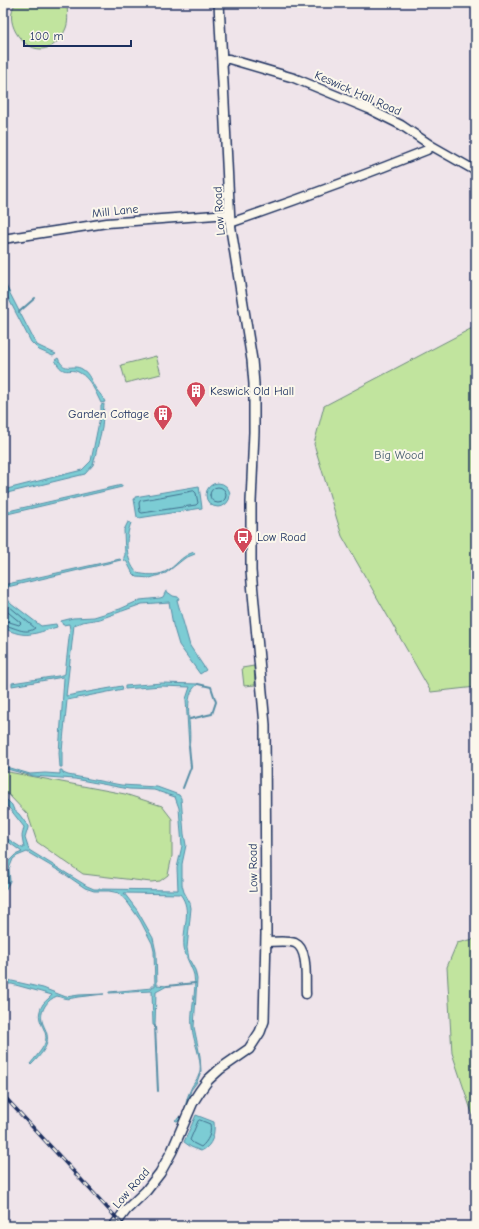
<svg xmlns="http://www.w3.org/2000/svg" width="479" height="1229" viewBox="0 0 479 1229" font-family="'Comic Neue',sans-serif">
<rect width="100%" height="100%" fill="#efe4ea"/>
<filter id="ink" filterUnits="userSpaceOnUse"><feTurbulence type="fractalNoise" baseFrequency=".025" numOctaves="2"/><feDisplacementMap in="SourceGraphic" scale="8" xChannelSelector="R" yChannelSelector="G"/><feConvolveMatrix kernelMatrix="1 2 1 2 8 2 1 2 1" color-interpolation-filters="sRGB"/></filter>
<g filter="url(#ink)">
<!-- green -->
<path fill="#c1e49e" stroke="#6e8a7e" d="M16 3H67C67 11 69 20 66 28 62 38 53 49 41 49 20 49 3 19 16 3Z
M476 326V687L431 692 342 536 314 444 324 406Z
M156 356 161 374 126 383 121 365Z
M254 666 255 685 244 686 242 668Z
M3 771 125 794 162 806 172 819V856L168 875 160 881 151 882 83 874 37 842 28 815 9 795 3 792Z
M474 939H476V1119H474L452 1053 447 967 457 943Z"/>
<!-- water -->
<path fill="#7bccd4" stroke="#558da5" d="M3 280 32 336 37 345 41 347 56 354 53 356 39 350 31 342 3 288Z
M58 358C65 374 72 363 82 369 90 374 91 382 96 389 100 394 103 397 105 402L101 403C96 393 90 378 80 373 69 366 64 378 55 360Z
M104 404 102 428 93 465 85 474 3 494V490L82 470 91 461 101 412V405Z
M206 495a12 12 0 1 1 24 0a12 12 0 1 1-24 0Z
M122 485V487L3 515 4 512Z
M199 486 202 508 139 518 137 517 134 499H135V497Z
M128 522 131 523C125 538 125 560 137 573 146 575 156 576 165 572 177 566 179 557 194 552L195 554 185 558 166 573 150 578 137 577 132 572 127 562 124 560V557L125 555 124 530Z
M120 559 121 560 3 588V585Z
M166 591 173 596 178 597 179 599 177 600 190 646 206 670 200 674 179 645 173 625 169 602 142 604 100 619 82 622 74 625 66 696 122 686 123 689 67 700 62 751V767H60L59 753 64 678 63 677 12 686V683L58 676 65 674 70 629 69 624 63 625 61 621 73 618 94 617 120 609 140 600 160 598 163 597Z
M3 594 11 603 41 626 56 624 57 627C32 634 27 639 3 628Z
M162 683 198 684C181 695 193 728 189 746L186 699 190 687 161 686 125 689V686Z
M3 766 30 774 45 773 60 774V770H62L63 773 68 775 121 785 157 787 179 795 181 798 184 834 186 845 182 864V885L184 892 190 903 191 908 187 948 189 959 195 970 197 979 194 1027 200 1056 201 1071 197 1082 191 1090 182 1120 176 1121 175 1120C178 1118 181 1117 183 1114 186 1107 186 1098 190 1091 192 1084 198 1080 200 1072 202 1057 193 1042 192 1027 190 1010 197 993 194 975 191 965 185 957 184 947 182 928 193 910 180 894L124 893 137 910 153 938 156 952 157 985 167 986 156 992 155 1026 153 1025 152 991 109 993V992L152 988V986H155L154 951 152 943 140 920 128 903 119 893 109 891H94L85 888 66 875 27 852 17 856 13 859 9 869 10 881 3 894V888L7 881 5 871 3 869V864L7 863 15 855 22 852 3 838V836L22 848H24L22 836 24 827 10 809 3 802V796L12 805 14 810 19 814 28 826V828L25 838 29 850 87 886 94 889 178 890 177 868 182 846 179 808 175 797 154 790 129 789 75 779 33 776 3 768Z
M3 979 43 988 66 997 79 995 104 994C95 995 87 996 78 997 67 999 69 1000 57 996 52 998 48 1001 45 1006 35 1023 50 1027 47 1042 46 1050 36 1060 31 1065L30 1064C34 1059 43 1049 45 1043 50 1028 32 1022 43 1004 46 1000 50 998 52 995L12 984H3Z
M196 1115 214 1122C215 1133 213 1146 201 1151L191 1147 184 1142Z"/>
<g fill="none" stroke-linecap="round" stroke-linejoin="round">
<!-- shore -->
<path stroke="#416e8d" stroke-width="1" d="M210 495a8 8 0 1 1 16 0a8 8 0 1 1-16 0Z
M194 491 196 493 198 503 196 505 142 513 140 512 139 503 140 501Z
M3 601 35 628C25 636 14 626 3 625
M3 608 21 623 19 625 3 620
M200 1120 210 1124C212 1133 208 1141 201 1147L193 1143 190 1140 198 1121Z"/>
<!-- stream -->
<path stroke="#558da5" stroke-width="2" d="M19 312 35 298
M190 719 212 714 216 702 211 687 198 684
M183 788 191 767 189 746
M167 986 195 983
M155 1026 158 1091"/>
<defs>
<path id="minor" d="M222 59H229L294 78 369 109 401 125 432 146 476 171
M230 223C297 200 362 176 427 150L432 146
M3 239 107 223 229 214
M266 942C274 942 287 940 295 943 309 949 305 981 306 994"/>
<path id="tertiary" d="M114 1226 126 1210 146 1191 160 1173 172 1151 193 1102 200 1091 208 1080 220 1069 249 1049 260 1032 264 1021 266 934 265 725 251 571V502L254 432V384L252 360 230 223 219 3"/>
</defs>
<!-- minor casing -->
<use href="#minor" stroke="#1b2f5e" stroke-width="11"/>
<!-- tertiary casing -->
<use href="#tertiary" stroke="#1b2f5e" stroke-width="12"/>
<!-- minor -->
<use href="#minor" stroke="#fbf7ec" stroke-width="8"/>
<!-- tertiary -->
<use href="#tertiary" stroke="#fbf7ec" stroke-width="9"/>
<defs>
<path id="rail" d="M3 1095 124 1226"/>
</defs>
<!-- rail casing -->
<use href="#rail" stroke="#1b2f5e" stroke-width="3.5"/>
<!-- rail -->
<use href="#rail" stroke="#fbf7ec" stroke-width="2" stroke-dasharray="6" stroke-linecap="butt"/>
</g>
</g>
<!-- icons -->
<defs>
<symbol id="building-pin" viewBox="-11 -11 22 30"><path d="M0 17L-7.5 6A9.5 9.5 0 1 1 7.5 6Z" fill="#d1495b" stroke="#fbf7ec"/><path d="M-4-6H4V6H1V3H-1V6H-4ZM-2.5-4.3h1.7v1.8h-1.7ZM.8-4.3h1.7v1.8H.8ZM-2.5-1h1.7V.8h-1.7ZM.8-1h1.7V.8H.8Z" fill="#fff"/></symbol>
<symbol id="bus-pin" viewBox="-11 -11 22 30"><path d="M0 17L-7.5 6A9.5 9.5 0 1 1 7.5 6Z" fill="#d1495b" stroke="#fbf7ec"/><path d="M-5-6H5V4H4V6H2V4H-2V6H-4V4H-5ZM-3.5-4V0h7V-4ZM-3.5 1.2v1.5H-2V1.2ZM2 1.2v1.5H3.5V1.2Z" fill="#fff"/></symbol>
</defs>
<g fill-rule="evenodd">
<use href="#building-pin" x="185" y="380" width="22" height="30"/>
<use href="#building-pin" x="152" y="403" width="22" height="30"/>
<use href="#bus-pin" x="232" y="526" width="22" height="30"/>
</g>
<g text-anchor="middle" stroke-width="4" stroke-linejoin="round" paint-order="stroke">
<!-- street labels -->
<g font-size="12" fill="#1b2f5e" stroke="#fbf7ec">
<text transform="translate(358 93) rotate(24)" y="4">Keswick Hall Road</text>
<text transform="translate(115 211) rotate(-6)" y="4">Mill Lane</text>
<text transform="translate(219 211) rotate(-94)" y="4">Low Road</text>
<text transform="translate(253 868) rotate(-91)" y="4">Low Road</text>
<text transform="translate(131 1188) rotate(-49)" y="4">Low Road</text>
</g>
<!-- poi labels -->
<g font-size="12" fill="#1b2f5e" stroke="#fbf7ec" text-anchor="start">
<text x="210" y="395">Keswick Old Hall</text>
<text x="149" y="418" text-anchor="end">Garden Cottage</text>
<text x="257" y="541">Low Road</text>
</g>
<!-- park labels -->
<g font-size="12" fill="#445c6e" stroke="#fbf7ec">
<text x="399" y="459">Big Wood</text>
</g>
</g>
<!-- margin -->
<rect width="479" height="1229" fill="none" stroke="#fbf7ec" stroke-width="16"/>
<rect x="8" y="8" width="463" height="1213" fill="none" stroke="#1b2f5e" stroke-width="1.5" filter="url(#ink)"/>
<!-- scale -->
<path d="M24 40v6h107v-6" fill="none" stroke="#1b2f5e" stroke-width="2"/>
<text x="30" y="40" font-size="12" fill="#1b2f5e" stroke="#fbf7ec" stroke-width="3" paint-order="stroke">100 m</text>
</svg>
